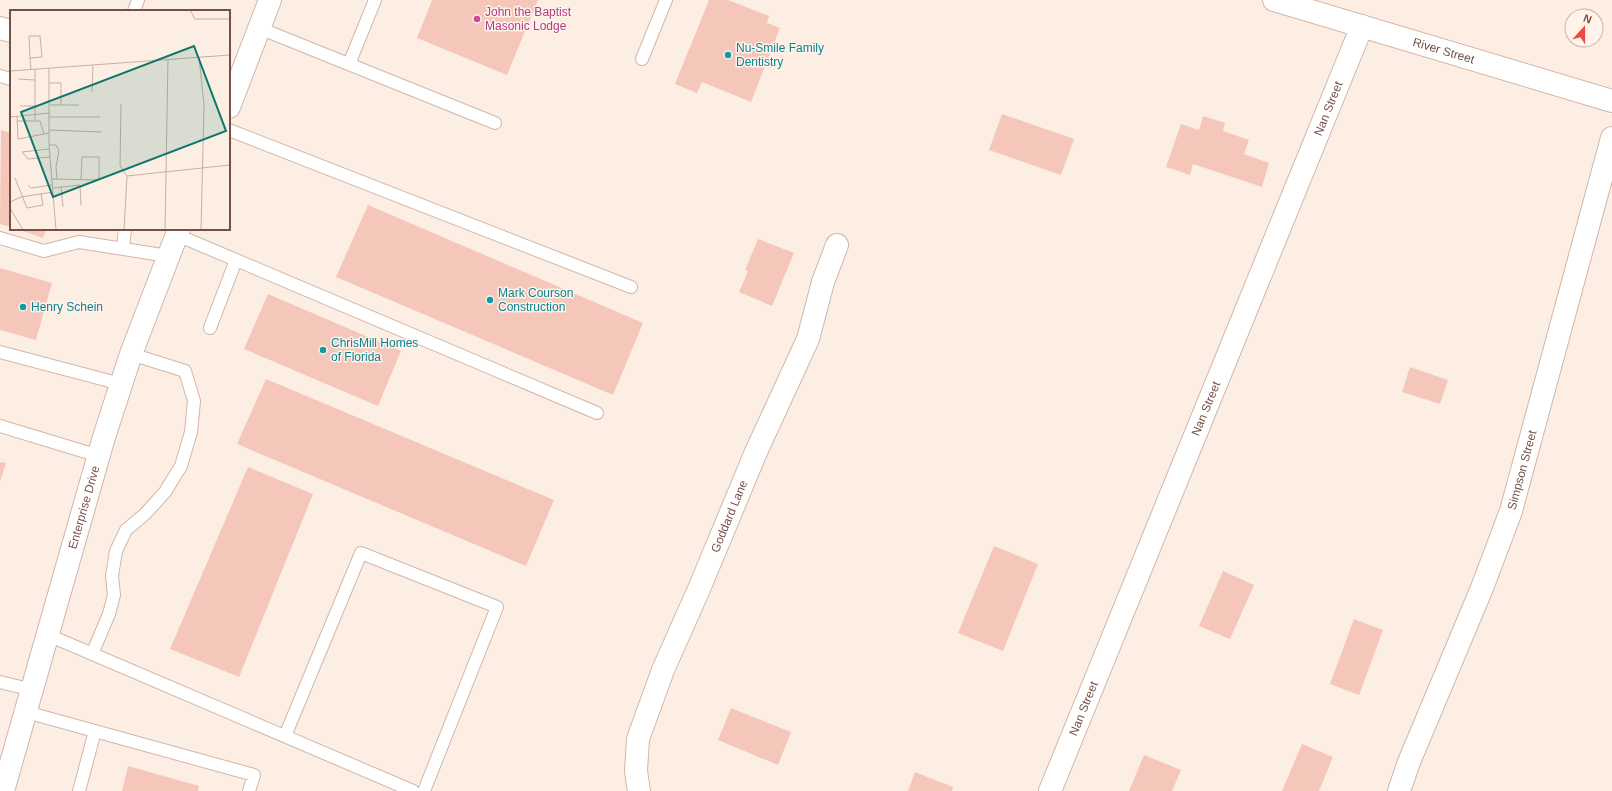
<svg xmlns="http://www.w3.org/2000/svg" width="1612" height="791" viewBox="0 0 1612 791" font-family="Arial,sans-serif">
<rect width="100%" height="100%" fill="#fdeee3"/>
<!-- building -->
<path fill="#f4c7ba" d="M432 0H538L507 75 417 38Z
M709 0H728L769 16 767 23 780 28 751 102 702 82 697 93 675 84Z
M1002 114 1074 139 1061 175 989 150Z
M1203 116 1225 123 1223 131 1249 140 1244 154 1269 163 1262 187 1193 164 1190 175 1166 167 1181 124 1199 130Z
M1 130 11 133V227L0 224Z
M368 205 643 323 613 395 336 277Z
M17 229H46L43 238Z
M758 239 794 253 772 306 739 292 748 271 745 270Z
M0 268 52 283 36 340 0 330Z
M268 294 401 351 378 406 244 349Z
M1410 367 1448 380 1440 404 1402 392Z
M266 379 554 500 526 566 237 444Z
M0 462 6 463 0 482Z
M248 467 313 494 239 677 170 649Z
M994 546 1038 564 1003 651 958 633Z
M1223 571 1254 585 1230 639 1199 626Z
M1354 619 1383 630 1359 695 1330 684Z
M731 708 791 732 778 765 718 740Z
M1302 744 1333 757 1319 791H1282Z
M1144 755 1181 770 1172 791H1129Z
M128 766 199 786 198 791H122Z
M915 772 953 787 952 791H908Z"/>
<g fill="none" stroke-linecap="round" stroke-linejoin="round">
<defs>
<path id="lane" d="M134 11 138 0
M259 28 495 123
M642 59 666 0
M349 64 375 0
M0 76 11 79
M229 130 631 287
M177 235 597 413
M0 238 44 251 79 242 168 256
M123 248 125 229
M210 328 236 260
M0 352 121 384
M0 426 99 456
M48 635 413 791
M92 654 109 614 114 595 112 576 116 551 126 530 145 514 165 492 181 466 191 432 194 401 185 371 131 354
M0 682 33 690
M26 712 254 775 249 791
M285 736 361 553 497 607 424 791
M79 791 95 731"/>
<g id="street">
<path d="M0 28 11 31"/>
<path d="M229 107 270 0"/>
<path id="s1" d="M3 791 104 437 131 354 179 229"/>
<path id="s2" d="M639 791 636 771 638 739 663 670 699 589 756 452 808 339 823 282 837 245"/>
<path id="s3" d="M1050 791 1362 26"/>
<path id="s4" d="M1399 791 1409 762 1482 588 1511 511 1612 138"/>
</g>
<g id="secondary">
<path id="s5" d="M1274 0 1612 101"/>
</g>
</defs>
<!-- lane casing -->
<use href="#lane" stroke="#d1b6ac" stroke-width="14"/>
<!-- street casing -->
<use href="#street" stroke="#d1b6ac" stroke-width="24"/>
<!-- secondary casing -->
<use href="#secondary" stroke="#d4b5a9" stroke-width="24"/>
<!-- lane -->
<use href="#lane" stroke="#fff" stroke-width="12"/>
<!-- street -->
<use href="#street" stroke="#fff" stroke-width="22"/>
<!-- secondary -->
<use href="#secondary" stroke="#fff" stroke-width="22"/>
</g>
<!-- markers -->
<circle fill="#d1479c" stroke="#fff3ea" stroke-width="1.5" cx="477" cy="19" r="4"/>
<g fill="#0f9aa8" stroke="#fff3ea" stroke-width="1.5">
<circle cx="728" cy="55" r="4"/>
<circle cx="490" cy="300" r="4"/>
<circle cx="23" cy="307" r="4"/>
<circle cx="323" cy="350" r="4"/>
</g>
<g text-anchor="middle" stroke-width="3" stroke-linejoin="round" paint-order="stroke">
<!-- hotel labels -->
<g font-size="12" fill="#b23c85" stroke="#fff3ea" text-anchor="start">
<text x="485" y="16">John the Baptist<tspan x="485" dy="14">Masonic Lodge</tspan></text>
</g>
<!-- culture labels -->
<g font-size="12" fill="#0d838f" stroke="#fff3ea" text-anchor="start">
<text x="736" y="52">Nu-Smile Family<tspan x="736" dy="14">Dentistry</tspan></text>
<text x="498" y="297">Mark Courson<tspan x="498" dy="14">Construction</tspan></text>
<text x="31" y="311">Henry Schein</text>
<text x="331" y="347">ChrisMill Homes<tspan x="331" dy="14">of Florida</tspan></text>
</g>
<!-- street labels -->
<g font-size="12" fill="#765048" stroke="#fff3ea">
<text dy="4" stroke="none"><textPath href="#s5" startOffset="177">River Street</textPath></text>
<text dy="4" stroke="none"><textPath href="#s3" startOffset="737">Nan Street</textPath></text>
<text dy="4" stroke="none"><textPath href="#s3" startOffset="413">Nan Street</textPath></text>
<text dy="4" stroke="none"><textPath href="#s4" startOffset="344">Simpson Street</textPath></text>
<text dy="4" stroke="none"><textPath href="#s1" startOffset="295">Enterprise Drive</textPath></text>
<text dy="4" stroke="none"><textPath href="#s2" startOffset="293">Goddard Lane</textPath></text>
<text dy="4" stroke="none"><textPath href="#s3" startOffset="89">Nan Street</textPath></text>
</g>
</g>
<!-- overview -->
<g transform="translate(10 10)">
<rect width="220" height="220" fill="#fdeee3"/>
<path fill="none" stroke="#c7afa5" stroke-width="1" d="M180 0 185 9H220M189 47 194 95 191 220M20 48 32 47 30 26H19L20 48 21 59M39 58V135L46 220M0 61 220 45M8 69 25 70M39 73H51V95M82 82 83 55M111 94 110 156 117 166M40 95H69M10 96H25M7 106 8 129 39 123M0 107 40 103M39 107H90M25 110V59M7 111H30L34 124M39 120 92 122M39 135H46L49 141 46 157 47 169M39 139 12 142 18 149 40 147M117 166 220 155M5 168 17 198 33 195 31 183M42 169 89 170V147H72L71 170M18 175 21 178 42 175M51 177 53 197M43 178 70 175 71 195M0 192 11 187 43 182M0 198 13 220M114 220 117 166M155 220 158 49"/>
<path fill="#0f766e" fill-opacity="0.15" stroke="#0f766e" stroke-width="2" d="M184 36 216 121 43 187 11 102Z"/>
<rect width="220" height="220" fill="none" stroke="#765048" stroke-width="2"/>
</g>
<!-- north arrow -->
<g transform="translate(1584 28) rotate(21)"><circle r="19" fill="#fff3ea" stroke="#c8b2a9"/>
<path d="M0-3L7 15L0 10L-7 15Z" fill="#ec4b43"/>
<text y="-6" font-size="11" font-weight="bold" text-anchor="middle" fill="#765048">N</text>
</g>
</svg>
